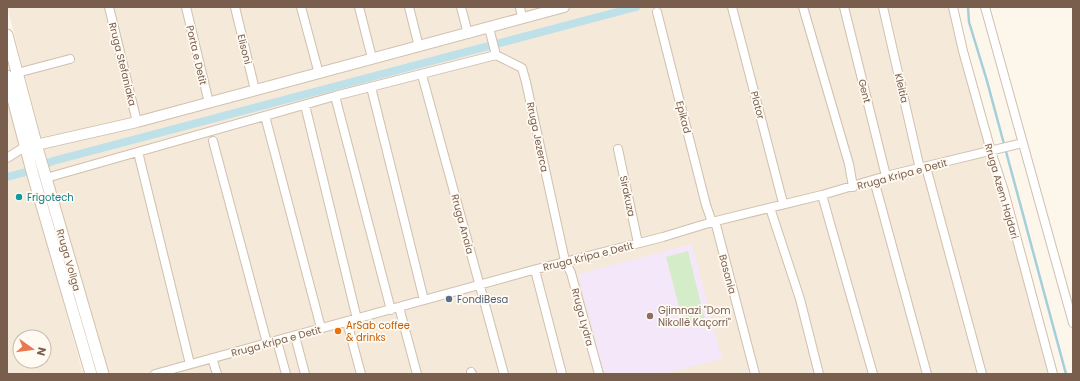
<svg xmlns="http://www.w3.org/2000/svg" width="1080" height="381" viewBox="0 0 1080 381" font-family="Poppins,sans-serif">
<rect width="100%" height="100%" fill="#fdf7eb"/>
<!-- residential -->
<path fill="#f5e9d9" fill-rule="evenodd" d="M7 7H951L1048 374H104Z
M7 96 83 374H7ZM20 337H44V361H20Z"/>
<!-- education -->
<path fill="#f4e7fa" d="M692 244 722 359 663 374H604L578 274Z"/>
<!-- green -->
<path fill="#d5ecc8" d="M688 251 705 320 684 325 666 257Z"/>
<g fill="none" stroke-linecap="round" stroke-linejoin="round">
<!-- stream -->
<path stroke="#a4cfda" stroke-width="2.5" d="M968 7 969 22 987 81 1066 374"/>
<!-- canal -->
<path stroke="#bee0e8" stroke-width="8" d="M7 177 26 172 53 161 636 7"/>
<defs>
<path id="minor" d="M109 7 137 122
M186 7 209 103
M235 7 255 90
M301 7 319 74
M359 7 372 58
M409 7 419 47
M461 7 468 34
M520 7 522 18
M732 7 783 203
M803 7 849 164 853 187
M844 7 886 176
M883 7 920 169
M953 7 963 51 991 151 1004 191 1053 374
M985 7 1073 323
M657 12 706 205 712 222
M489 28 496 55 522 68 526 82 565 261 571 273 599 374
M17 73 70 59
M422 75 504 374
M371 87 424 300
M335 96 391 310
M305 105 357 319
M265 116 321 328
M213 141 267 343
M618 149 638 243
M138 152 190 364
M7 158 26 146
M926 167 982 374
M46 178 335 96 496 55
M874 180 927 374
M822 195 873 374
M770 208 800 299 819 374
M715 221 755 374
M535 270 562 374
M399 307 417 374
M347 322 361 374
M295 336 305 374
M277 341 286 374
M212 358 217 374
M471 372 472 374
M155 374 533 270 663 237 712 222 822 195 886 176 1023 143"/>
<path id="tertiary" d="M36 145 137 122 564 7"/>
<path id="secondary" d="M7 35 38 151 103 374
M7 76 33 175 91 374"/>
</defs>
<!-- minor casing -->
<use href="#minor" stroke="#d0bfaf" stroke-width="10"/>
<!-- tertiary casing -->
<use href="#tertiary" stroke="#d0bfaf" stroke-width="12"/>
<!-- secondary casing -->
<use href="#secondary" stroke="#d3c0ad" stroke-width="13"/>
<!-- minor -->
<use href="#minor" stroke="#fff" stroke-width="8"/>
<!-- tertiary -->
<use href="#tertiary" stroke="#fff" stroke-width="10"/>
<!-- secondary -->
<use href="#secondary" stroke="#fff" stroke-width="11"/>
</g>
<!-- markers -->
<circle fill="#0f9aa8" stroke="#fffaf2" stroke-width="1.5" cx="19" cy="197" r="4"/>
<circle fill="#5c6f8a" stroke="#fffaf2" stroke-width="1.5" cx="449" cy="299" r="4"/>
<circle fill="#8d6e63" stroke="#fffaf2" stroke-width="1.5" cx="650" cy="316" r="4"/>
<circle fill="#e8710a" stroke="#fffaf2" stroke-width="1.5" cx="338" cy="331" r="4"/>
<g text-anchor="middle" stroke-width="3.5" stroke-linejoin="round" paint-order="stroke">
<!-- street labels -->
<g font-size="10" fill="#795e4d" stroke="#fffaf2">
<text transform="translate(245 49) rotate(76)" y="4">Elisoni</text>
<text transform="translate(197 55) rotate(77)" y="4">Porta e Detit</text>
<text transform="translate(123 64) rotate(76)" y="4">Rruga Stefaniaka</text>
<text transform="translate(902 88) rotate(77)" y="4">Kleitia</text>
<text transform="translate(865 91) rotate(76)" y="4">Gent</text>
<text transform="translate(758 105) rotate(75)" y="4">Plator</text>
<text transform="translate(684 117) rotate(76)" y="4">Epikad</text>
<text transform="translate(538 137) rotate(78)" y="4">Rruga Jezerca</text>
<text transform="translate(902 174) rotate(-15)" y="4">Rruga Kripa e Detit</text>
<text transform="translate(1002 191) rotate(74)" y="4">Rruga Azem Hajdari</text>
<text transform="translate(628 196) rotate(78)" y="4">Sirakuza</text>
<text transform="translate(463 224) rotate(75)" y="4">Rruga Anaia</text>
<text transform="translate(588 256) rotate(-14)" y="4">Rruga Kripa e Detit</text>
<text transform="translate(69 260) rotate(74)" y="4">Rruga Vollga</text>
<text transform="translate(728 274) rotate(75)" y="4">Basania</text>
<text transform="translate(583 317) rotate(75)" y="4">Rruga Lydra</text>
<text transform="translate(276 341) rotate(-15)" y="4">Rruga Kripa e Detit</text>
</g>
<!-- culture labels -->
<g font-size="10" fill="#0d838f" stroke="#fffaf2" text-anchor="start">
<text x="27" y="201">Frigotech</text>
</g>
<!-- service labels -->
<g font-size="10" fill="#4e5e75" stroke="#fffaf2" text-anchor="start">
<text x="457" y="303">FondiBesa</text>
</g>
<!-- education labels -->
<g font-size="10" fill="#785e54" stroke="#fffaf2" text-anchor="start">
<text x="658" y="314">Gjimnazi "Dom<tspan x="658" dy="12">Nikollë Kaçorri"</tspan></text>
</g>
<!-- food labels -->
<g font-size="10" fill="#c56008" stroke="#fffaf2" text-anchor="start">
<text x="346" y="329">ArSab coffee<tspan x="346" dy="12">&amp; drinks</tspan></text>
</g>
</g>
<!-- border -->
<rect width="1080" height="381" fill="none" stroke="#795e4d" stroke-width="16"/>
<!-- north arrow -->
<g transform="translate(32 349) rotate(104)"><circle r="19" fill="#fffaf2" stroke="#c9bcb0"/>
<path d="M0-3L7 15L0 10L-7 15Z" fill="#e77850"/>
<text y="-6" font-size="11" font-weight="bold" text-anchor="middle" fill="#795e4d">N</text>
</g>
</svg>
